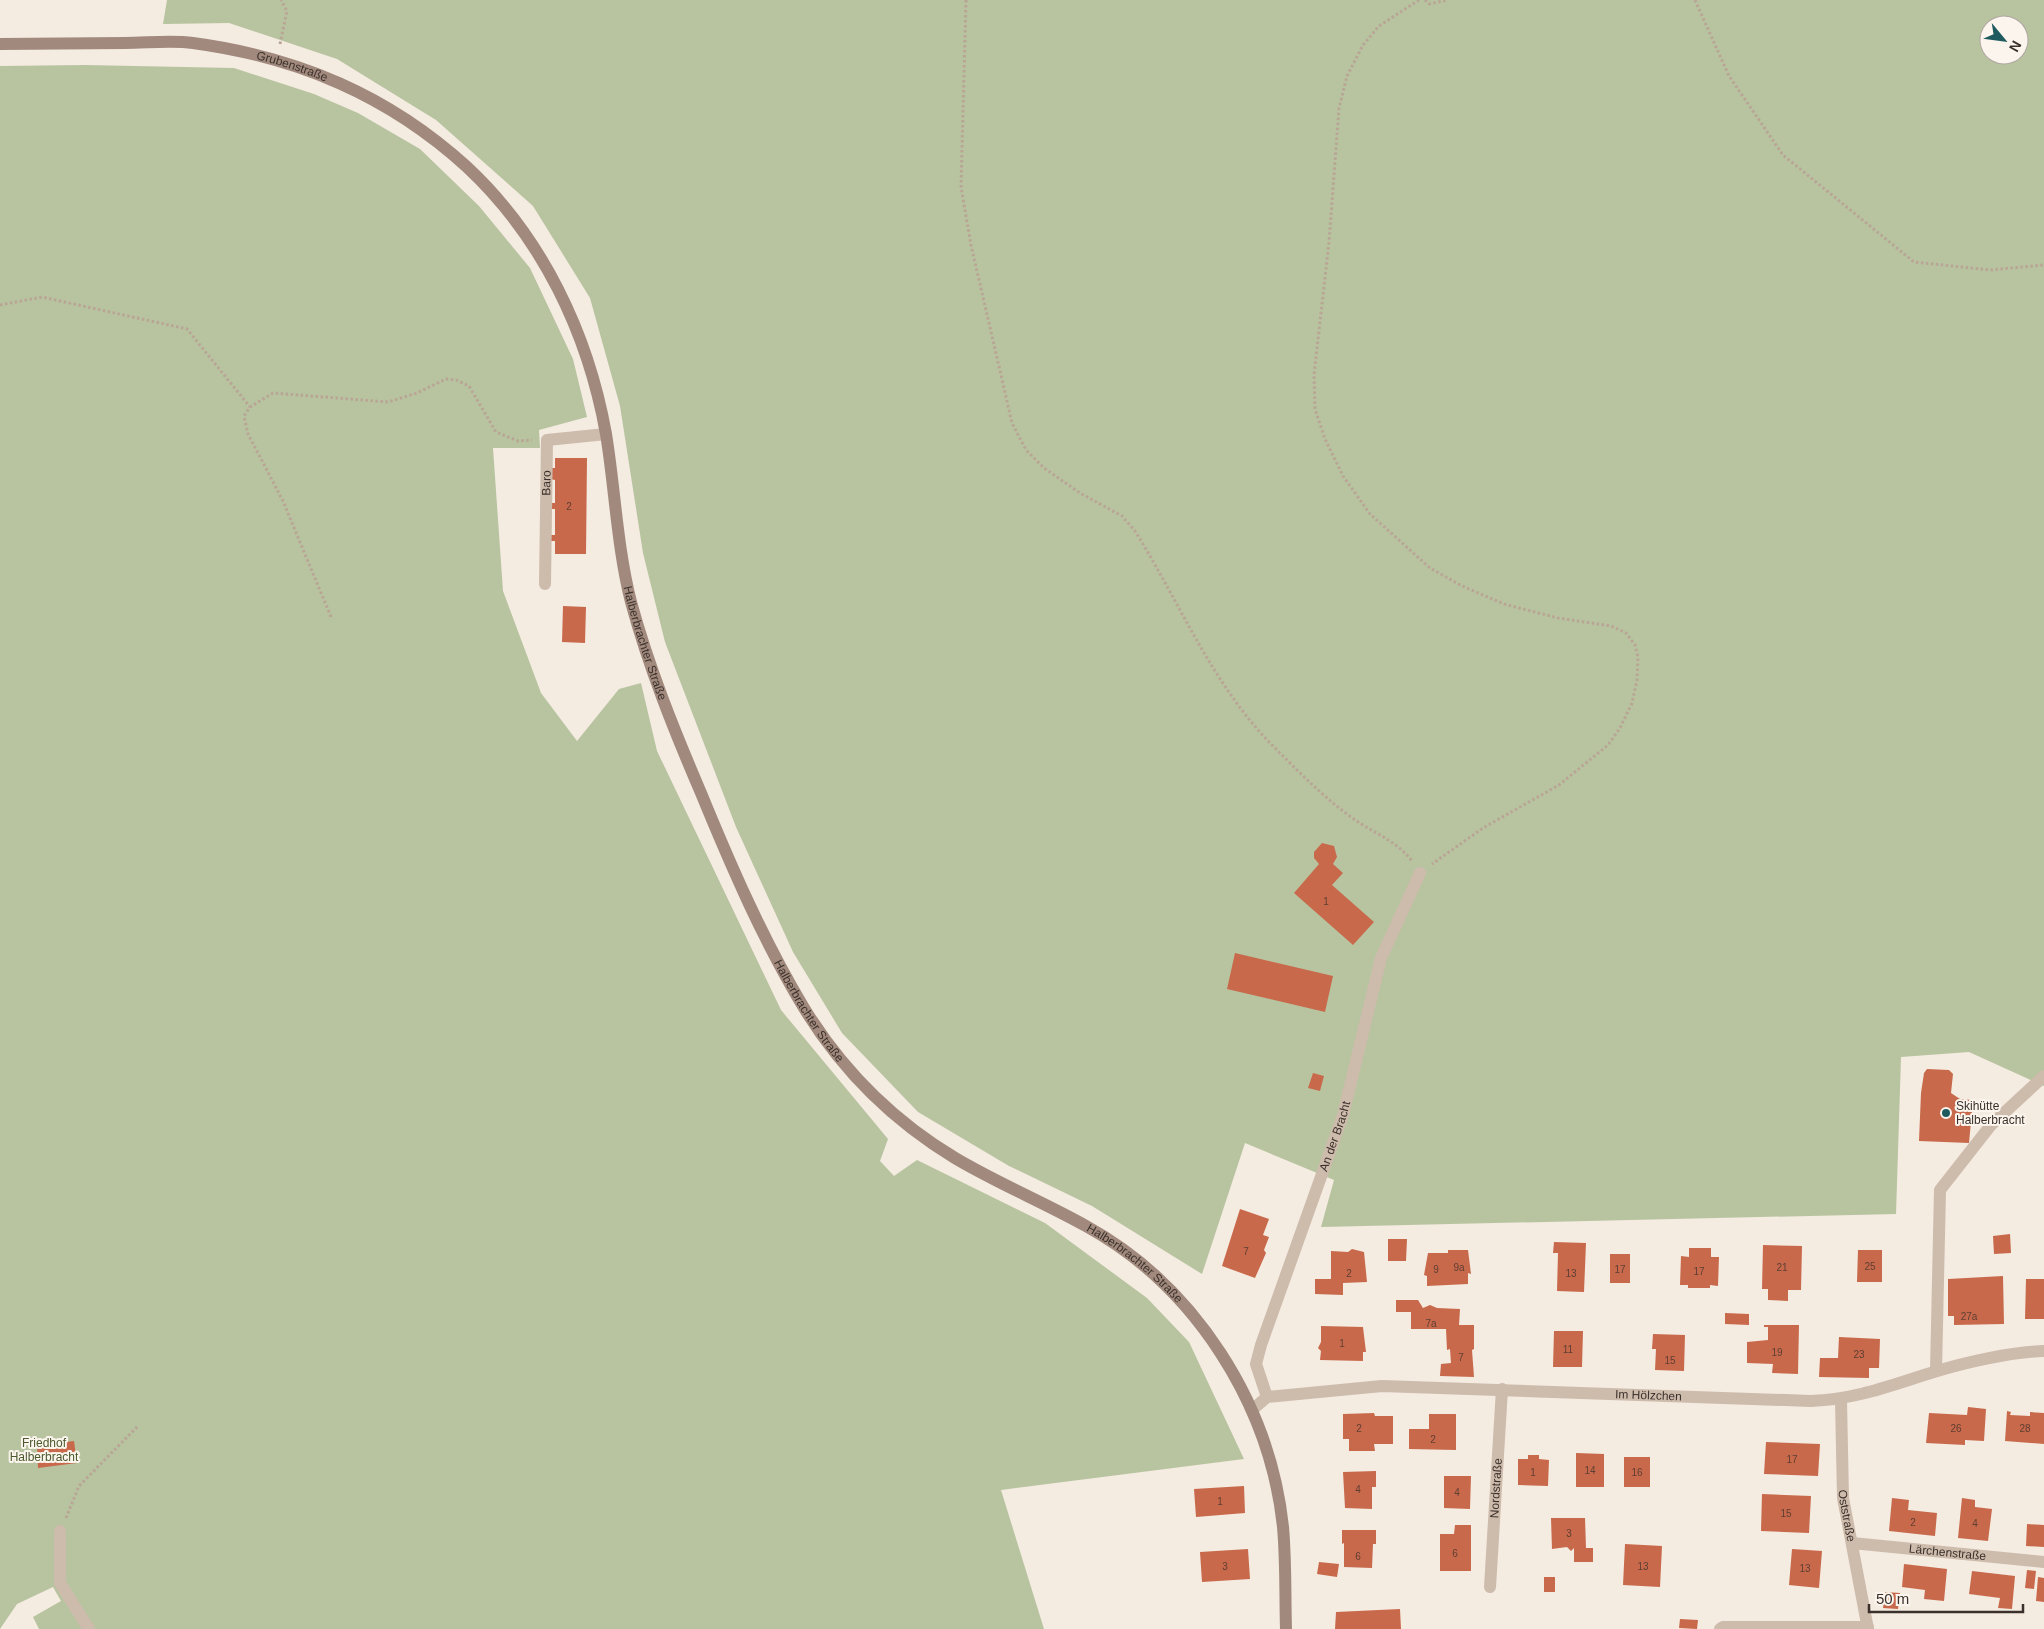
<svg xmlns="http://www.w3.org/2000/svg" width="2044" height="1629" viewBox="0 0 2044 1629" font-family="Arial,sans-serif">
<rect width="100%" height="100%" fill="#f4ebe1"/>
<!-- green -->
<path fill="#b8c4a0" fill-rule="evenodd" d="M167 0H2044V1086L1969 1052 1901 1057 1896 1214 1321 1227 1334 1180 1245 1143 1202 1274 1092 1206 1009 1166 918 1112 842 1033 793 952 736 827 665 642 643 553 620 406 590 298 533 206 436 120 337 59 229 23 163 24ZM1989 25H2019V55H1989Z
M85 65 234 68 314 94 358 113 420 149 479 206 530 268 573 359 587 417 539 430 540 448H493L503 591 541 693 577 741 619 689 641 683 657 751 781 1010 888 1139 880 1161 894 1176 917 1160 1045 1223 1147 1298 1189 1342 1244 1459 1001 1490 1044 1629H39L33 1617 61 1601 53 1587 17 1604 0 1629V66Z"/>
<!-- building -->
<path fill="#c8694b" d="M555 458H587L586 554H555V541H550V535H555V509H551V503H555V480L550 479V468H555Z
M563 606 586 607 585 643 562 642Z
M1322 843 1334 846 1337 857 1333 864 1343 873 1332 885 1374 922 1353 945 1294 893 1319 864 1314 858V852Z
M1235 953 1333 976 1325 1012 1227 989Z
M1927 1069 1949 1070 1953 1074 1951 1093 1960 1099 1973 1100 1969 1143 1919 1141 1921 1093 1924 1073Z
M1313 1073 1324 1076 1320 1091 1308 1088Z
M1240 1209 1269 1219 1263 1235 1269 1237 1264 1250 1266 1253 1255 1278 1222 1266Z
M2010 1234 2011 1253 1994 1254 1993 1236Z
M1388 1239H1407L1406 1261H1388Z
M1554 1242 1586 1243 1584 1292 1557 1291 1558 1253H1553Z
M1763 1245 1802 1246 1801 1290H1788V1301L1768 1300V1289H1762Z
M1689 1248H1711V1257H1719L1718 1286 1710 1285V1288H1688V1285H1680L1681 1256 1689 1257Z
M1352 1249 1364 1252 1367 1282 1343 1283V1295L1315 1294V1279H1331V1251L1348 1252Z
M1448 1250H1468L1471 1274 1468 1273V1284L1427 1286V1276L1424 1275 1428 1253H1448Z
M1858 1250H1882V1282H1857Z
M1610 1254H1630V1283H1610Z
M2003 1276 2004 1324 1954 1325V1316H1948V1279Z
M2026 1279H2044V1319H2025Z
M1396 1300H1418L1423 1308 1430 1305 1437 1308 1460 1309 1459 1325H1474V1349L1472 1350 1474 1377 1440 1376 1441 1364 1451 1363 1450 1349 1447 1350 1446 1329H1411V1312H1396Z
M1725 1313 1749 1314V1325L1725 1324Z
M1764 1325H1799L1798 1374 1772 1373 1773 1364 1747 1363V1342L1768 1340V1327H1764Z
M1321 1326 1363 1327 1366 1352H1363V1361L1320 1360 1321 1351 1318 1348 1321 1342Z
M1554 1331H1583L1582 1367H1553Z
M1653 1334 1685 1335 1684 1371 1655 1370 1656 1349H1652Z
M1839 1337 1880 1339 1879 1368H1869V1378L1819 1377 1820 1358H1838Z
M1968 1407 1986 1409 1984 1441 1965 1440V1445L1926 1443 1929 1413 1967 1415Z
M2007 1411 2011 1412 2010 1415 2030 1416V1412L2044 1413V1444L2005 1441Z
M1374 1413 1375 1416H1393V1444H1374L1375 1451H1349V1439H1343V1414Z
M1429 1414H1456V1450L1409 1449V1429H1429Z
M74 1441 77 1463 38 1468 37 1445Z
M1766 1442 1820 1444 1818 1476 1764 1474Z
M1576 1453 1604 1454V1487H1576Z
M1528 1455H1539V1459L1549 1460 1548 1486 1518 1485V1459H1528Z
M1624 1457H1650V1487H1624Z
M1376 1471V1487H1372V1509L1345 1508 1343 1472Z
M1444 1476H1471L1470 1509 1444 1508Z
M1244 1486 1245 1513 1196 1517 1194 1489Z
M1762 1494 1811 1496 1809 1533 1761 1531Z
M1892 1498 1909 1500 1908 1510 1937 1513 1935 1536 1889 1531Z
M1962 1498 1975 1500V1507L1992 1509 1988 1541 1958 1538Z
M1551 1518H1585L1586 1548H1593V1562H1574V1548L1571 1551 1567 1547 1552 1549Z
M2027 1524 2044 1525V1547L2026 1546Z
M1455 1525H1471V1571H1440V1534H1454Z
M1342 1530H1376V1544H1373L1372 1568 1344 1567V1543L1342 1544Z
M1625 1544 1662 1546 1660 1587 1623 1585Z
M1248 1549 1250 1579 1202 1582 1200 1552Z
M1792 1549 1822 1551 1819 1588 1789 1585Z
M1319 1562 1339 1564 1337 1577 1317 1574Z
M1904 1564 1947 1569 1944 1601 1924 1599 1925 1590 1902 1587Z
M2027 1570 2036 1571 2034 1589 2025 1588Z
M1972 1571 2015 1576 2012 1609 1998 1608 2000 1598 1969 1594Z
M1544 1577H1555V1592H1544Z
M2038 1577 2044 1578V1602L2036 1601Z
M1885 1592 1900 1593 1898 1609 1883 1608Z
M1400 1609 1401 1629H1335L1336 1612Z
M1680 1619 1698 1620 1697 1629 1679 1628Z"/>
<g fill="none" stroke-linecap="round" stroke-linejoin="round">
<!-- path -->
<path stroke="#b9a596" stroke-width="3" stroke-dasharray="2.5 2.5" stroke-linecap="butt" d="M966 0 961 187 971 245 1012 423 1026 450 1044 468 1080 493 1122 516 1135 531C1180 603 1212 684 1272 745 1297 770 1322 796 1351 817 1371 832 1396 840 1412 861
M1419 0 1379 26 1363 45 1347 76 1339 108 1329 242 1314 375 1315 409 1325 439 1343 476 1370 514 1430 568 1462 586 1504 604 1558 618 1611 626 1626 633 1635 645 1638 657 1637 680 1632 703 1620 728 1608 745 1559 785 1483 828 1432 864
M1425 0 1429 4 1448 0
M1695 0 1729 76 1783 155 1914 262 1990 270 2044 265
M280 44 287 11 281 0
M0 305 42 297 187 329 250 407
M331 617 283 501 248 434 244 416 250 407 273 393 388 402 417 393 446 379 456 380 469 386 496 432 518 441 532 440
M66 1518 79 1486 138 1426"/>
<!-- lane -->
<path stroke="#cdbbac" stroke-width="12" d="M1936 1371 1940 1190 1991 1125 2044 1076"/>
<!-- street -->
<g stroke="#cdbbac" stroke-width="12">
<path id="s1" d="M545 584 547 440 606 434"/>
<path id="s2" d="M1267 1397 1256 1364 1261 1345 1343 1115 1381 958 1420 873"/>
<path id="s3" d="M1841 1400 1843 1498 1868 1629"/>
<path id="s4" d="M1252 1410 1267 1397 1382 1386 1811 1401C1858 1399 1891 1385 1934 1372 1966 1362 2012 1352 2044 1351"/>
<path d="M60 1531V1583L89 1629"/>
<path id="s5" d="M1852 1543 2044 1562"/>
<path id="s6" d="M1490 1587 1502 1389"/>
<path d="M1720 1629 1723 1627H1868"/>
</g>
<!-- secondary -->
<path stroke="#a18a7d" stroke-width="12" id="s7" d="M0 44C42 44 83 43 125 43 147 43 171 40 193 43 297 57 388 95 467 167 542 237 588 333 606 434 615 489 617 547 631 602 649 668 674 730 701 793 731 866 763 940 804 1008 842 1070 892 1120 955 1158 997 1183 1043 1202 1086 1226 1195 1286 1270 1404 1283 1527 1286 1560 1285 1595 1286 1629"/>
</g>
<!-- markers -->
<circle fill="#1f5a5e" stroke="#fbf5ee" stroke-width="2" cx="1946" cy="1113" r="5"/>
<g text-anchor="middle" stroke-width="4" stroke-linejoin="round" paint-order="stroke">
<!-- number labels -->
<g font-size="10" fill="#5e3e33">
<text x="569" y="510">2</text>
<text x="1326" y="905">1</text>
<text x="1246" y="1255">7</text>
<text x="1870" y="1270">25</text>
<text x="1459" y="1271">9a</text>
<text x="1782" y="1271">21</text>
<text x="1436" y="1273">9</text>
<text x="1620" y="1273">17</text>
<text x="1699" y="1275">17</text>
<text x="1349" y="1277">2</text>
<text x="1571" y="1277">13</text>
<text x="1969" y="1320">27a</text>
<text x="1431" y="1327">7a</text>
<text x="1342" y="1347">1</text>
<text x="1568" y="1353">11</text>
<text x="1777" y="1356">19</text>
<text x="1859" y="1358">23</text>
<text x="1461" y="1361">7</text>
<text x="1670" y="1364">15</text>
<text x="1359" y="1432">2</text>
<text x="1956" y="1432">26</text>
<text x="2025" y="1432">28</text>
<text x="1433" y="1443">2</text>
<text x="1792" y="1463">17</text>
<text x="1590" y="1474">14</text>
<text x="1533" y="1476">1</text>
<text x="1637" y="1476">16</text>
<text x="1358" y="1493">4</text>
<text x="1457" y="1496">4</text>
<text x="1220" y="1505">1</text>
<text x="1786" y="1517">15</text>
<text x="1913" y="1526">2</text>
<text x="1975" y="1527">4</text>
<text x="1569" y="1537">3</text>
<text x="1455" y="1557">6</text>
<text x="1358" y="1560">6</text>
<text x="1225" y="1570">3</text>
<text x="1643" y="1570">13</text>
<text x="1805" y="1572">13</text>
</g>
<!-- street labels -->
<g font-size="12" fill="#3b302b" stroke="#fbf5ee">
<text dy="4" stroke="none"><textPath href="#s7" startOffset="295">Grubenstraße</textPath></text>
<text dy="4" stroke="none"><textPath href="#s1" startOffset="101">Baro</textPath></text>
<text dy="4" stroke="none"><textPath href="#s7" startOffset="1018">Halberbrachter Straße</textPath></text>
<text dy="4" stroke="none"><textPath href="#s7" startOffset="1422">Halberbrachter Straße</textPath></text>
<text dy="4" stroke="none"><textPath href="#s2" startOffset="276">An der Bracht</textPath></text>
<text dy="4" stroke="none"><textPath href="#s7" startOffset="1841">Halberbrachter Straße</textPath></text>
<text dy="4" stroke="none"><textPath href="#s4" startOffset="402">Im Hölzchen</textPath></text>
<text dy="4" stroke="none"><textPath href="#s6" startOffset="99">Nordstraße</textPath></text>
<text dy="4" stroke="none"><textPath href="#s3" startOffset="116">Oststraße</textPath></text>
<text dy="4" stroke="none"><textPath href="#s5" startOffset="96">Lärchenstraße</textPath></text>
</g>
<!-- poi labels -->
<g font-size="12" fill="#3b302b" stroke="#fbf5ee" text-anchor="start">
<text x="1956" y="1110">Skihütte<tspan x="1956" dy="14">Halberbracht</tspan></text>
</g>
<!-- park labels -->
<g font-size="12" fill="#4a5a2e" stroke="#fbf5ee">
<text x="44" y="1447">Friedhof<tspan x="44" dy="14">Halberbracht</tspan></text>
</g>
</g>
<!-- north arrow -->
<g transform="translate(2004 40) rotate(119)"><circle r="24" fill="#fbf5ee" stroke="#aea6a0"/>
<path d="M0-4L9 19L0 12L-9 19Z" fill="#1f5a5e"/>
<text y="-8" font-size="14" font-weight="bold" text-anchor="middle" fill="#3b302b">N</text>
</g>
<!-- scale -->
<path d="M1869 1604v8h154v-8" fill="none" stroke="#3b302b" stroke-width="2.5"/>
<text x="1876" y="1604" font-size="15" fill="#3b302b" stroke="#fbf5ee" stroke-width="4" paint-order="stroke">50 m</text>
</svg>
